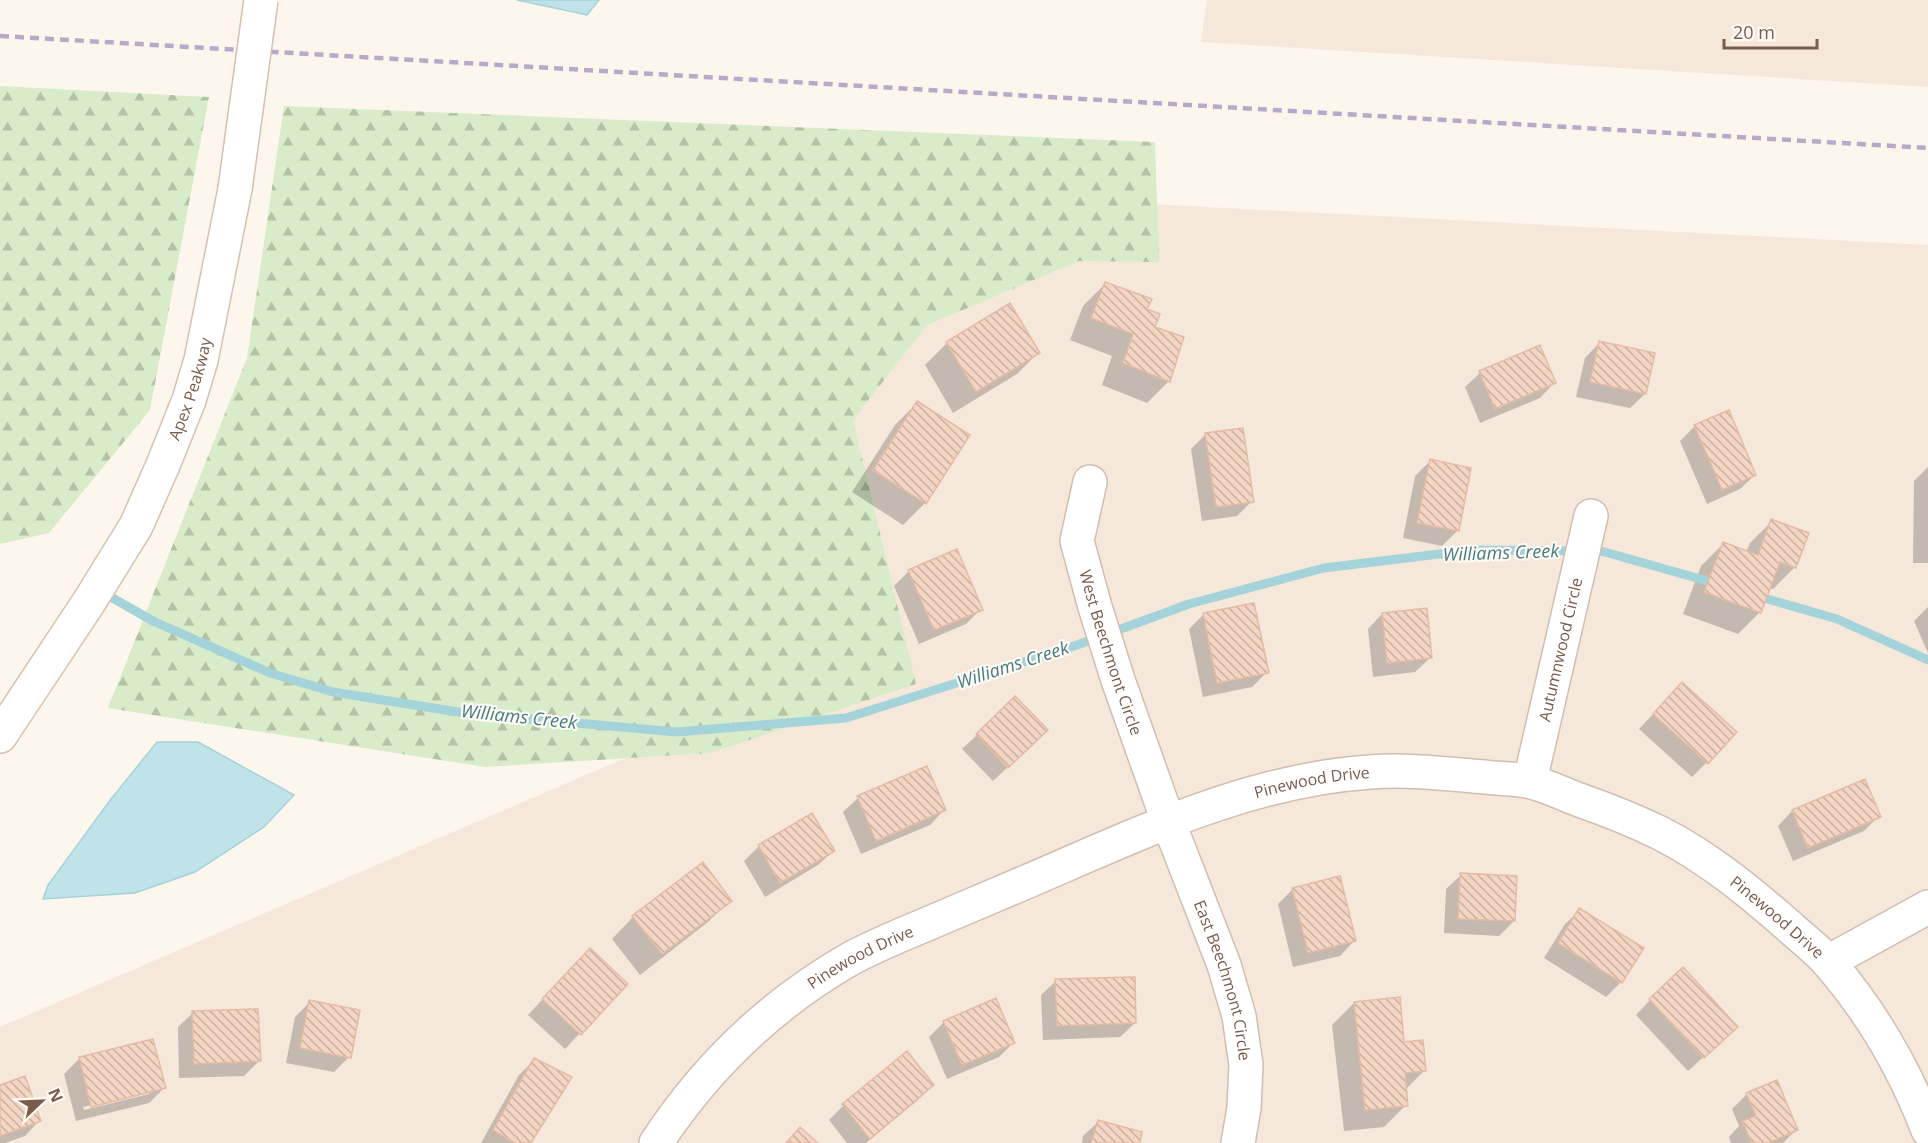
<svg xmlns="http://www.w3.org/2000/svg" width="1928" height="1143" viewBox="0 0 1928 1143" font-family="'Open Sans',sans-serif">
<defs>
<pattern id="forest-firs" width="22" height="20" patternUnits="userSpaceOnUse" patternTransform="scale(1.5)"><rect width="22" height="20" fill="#d8ecc9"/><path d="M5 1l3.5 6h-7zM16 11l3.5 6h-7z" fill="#b4c2a5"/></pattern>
<pattern id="building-back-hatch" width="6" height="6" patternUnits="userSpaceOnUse" patternTransform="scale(1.5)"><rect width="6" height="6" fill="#f3d5c3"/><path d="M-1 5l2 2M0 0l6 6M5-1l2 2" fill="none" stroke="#cab0a1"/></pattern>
</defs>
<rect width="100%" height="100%" fill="#fdf6ec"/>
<!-- residential -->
<path fill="#f5e8da" d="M1207 0H1928V87L1201 42Z
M1113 202 1928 245V1143H0V1027L881 648 764 340Z"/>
<!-- forest -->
<path fill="url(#forest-firs)" d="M0 86 209 97 150 410 49 533 0 544Z
M284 106 1155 142 1159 262 1079 261 927 325 853 420 916 684 710 753 485 767 108 708 247 358Z"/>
<!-- water -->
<path fill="#bfe3e8" stroke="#a5d3da" stroke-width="1.5" d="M517 0H599L587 15Z
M157 742H198L294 795 264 827 195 872 135 893 43 899 48 885 111 799Z"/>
<!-- shadow -->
<path fill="#0003" fill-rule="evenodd" d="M1105 284 1145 310 1153 328 1169 381 1147 403 1102 385 1112 356 1070 340 1083 306Z
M1010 305 1039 352 1017 374 953 413 925 365 947 343Z
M1599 343 1645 394 1630 408 1576 397 1585 358Z
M1539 347 1554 383 1540 398 1480 423 1465 387 1480 373Z
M917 403 925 503 903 525 852 492 895 425Z
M1695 426 1755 475 1740 489 1707 504 1680 441Z
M1206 434 1252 501 1237 516 1202 521 1191 449Z
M1430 461 1469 469 1457 531 1442 546 1403 538 1415 476Z
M1928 467V563H1913L1914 481Z
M1772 521 1795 567 1773 589 1769 588 1760 612 1738 634 1683 614 1701 566 1723 544 1746 552 1750 543Z
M909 571 981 609 966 624 919 644 894 586Z
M1928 607V653L1914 621Z
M1204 614 1267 672 1252 687 1203 697 1189 629Z
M1382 614 1430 658 1415 672 1373 677 1368 629Z
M1668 698 1706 763 1692 777 1639 729Z
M977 735 1031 745 993 781 962 749Z
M927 768 944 810 930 825 861 854 843 812 858 798Z
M1792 811 1879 816 1864 831 1793 861 1778 826Z
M812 815 833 851 818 865 765 897 744 861 759 846Z
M1461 875 1514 921 1499 936 1444 933 1446 889Z
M1292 890 1354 941 1340 956 1293 967 1278 904Z
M730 900 708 922 640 975 612 939 633 917Z
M1580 910 1621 982 1606 997 1544 958 1565 924Z
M575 964 626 984 565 1049 528 1015Z
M1056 981 1135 1023 1120 1037 1043 1040 1041 995Z
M1650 1000 1721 1041 1688 1071 1636 1015Z
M310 1002 349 1057 334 1072 286 1063 295 1017Z
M1354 1003 1403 1043 1425 1070 1405 1090 1406 1105 1384 1127 1344 1131 1332 1025Z
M193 1013 259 1061 244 1076 179 1078 178 1027Z
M944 1022 1014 1042 999 1057 947 1079 929 1037Z
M152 1041 164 1088 149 1103 76 1121 64 1074 79 1059ZM149 1091V1094L84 1110 83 1107Z
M534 1060 529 1143H481L519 1075Z
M932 1085 918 1100 866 1143H847L829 1120 843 1106Z
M0 1086 39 1121 25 1136 5 1143H0Z
M1747 1094 1796 1130 1783 1143H1731L1729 1137 1739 1126 1732 1109Z
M1098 1122 1138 1143H1082L1083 1136Z"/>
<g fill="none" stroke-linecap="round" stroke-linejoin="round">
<!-- stream -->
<path stroke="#a5d3da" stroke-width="9" d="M102 592 153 621 270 673 333 692 464 713 677 732 846 718 1077 645 1189 604 1324 568 1472 550 1601 551 1718 584
M1757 596 1837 619 1928 660"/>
</g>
<!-- building -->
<path fill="url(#building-back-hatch)" stroke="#e6bba3" stroke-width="1.5" d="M1105 282 1152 299 1147 309 1160 314 1155 327 1184 337 1170 382 1123 363 1133 334 1091 318Z
M1010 303 1040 353 976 392 946 342Z
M1599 341 1655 353 1646 394 1590 382Z
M1540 345 1556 383 1495 409 1479 371Z
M917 401 970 435 926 504 873 470Z
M1729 410 1756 475 1722 490 1694 425Z
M1243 428 1254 502 1216 507 1205 433Z
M1430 459 1471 468 1459 531 1417 523Z
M1771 519 1809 533 1796 568 1780 562 1761 613 1704 592 1723 542 1758 555Z
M957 549 983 610 934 630 908 570Z
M1254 603 1269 673 1217 683 1203 613Z
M1427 608 1432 658 1387 663 1382 613Z
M1682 682 1737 732 1708 764 1653 714Z
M1015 696 1048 730 1008 768 976 734Z
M927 766 946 810 876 841 857 796Z
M1865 779 1881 817 1808 848 1792 810Z
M812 813 835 851 780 883 758 845Z
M703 862 732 901 662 954 632 916Z
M1460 873 1517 876 1515 921 1458 919Z
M1340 876 1356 941 1308 953 1292 888Z
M1579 908 1644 948 1622 983 1558 943Z
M590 948 628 984 581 1035 542 999Z
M1683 967 1738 1027 1704 1058 1649 999Z
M1135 977 1136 1023 1057 1026 1055 979Z
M1400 997 1404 1042 1423 1040 1426 1071 1405 1073 1408 1106 1365 1110 1354 1002Z
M996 998 1015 1043 962 1065 943 1021Z
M309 1000 360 1010 351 1058 300 1048Z
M258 1009 261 1061 194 1064 192 1011Z
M153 1039 166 1088 91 1107 79 1057Z
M907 1051 934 1085 870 1139 842 1104Z
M534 1058 572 1077 531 1143H515L493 1130Z
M25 1076 41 1121 0 1136V1085Z
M1777 1080 1798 1130 1768 1143H1752L1742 1121 1756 1116 1746 1093Z
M1098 1120 1142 1132 1140 1143H1091Z
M800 1127 818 1143H786Z"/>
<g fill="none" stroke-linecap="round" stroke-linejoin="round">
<defs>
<g id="street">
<path id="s1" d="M1090 482 1077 541 1095 607 1118 680 1168 821 1224 965 1239 1016 1246 1065 1244 1108 1238 1143"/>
<path id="s2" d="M1530 781 1591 516"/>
<path d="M1828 962 1928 907"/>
<path id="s3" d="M656 1143C706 1067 770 1005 850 959 872 947 896 937 920 927 955 912 991 897 1026 882 1136 835 1248 780 1370 772 1408 769 1447 774 1485 777 1500 779 1517 778 1531 782 1548 786 1565 795 1582 801 1608 810 1635 821 1660 833 1709 858 1750 892 1791 928 1804 940 1819 951 1830 964 1872 1013 1905 1070 1928 1130"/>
</g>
<g id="secondary">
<path id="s4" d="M0 736 89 602 136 526 163 465 189 400 201 360 235 189"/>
</g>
</defs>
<!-- street casing -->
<use href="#street" stroke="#d1beb0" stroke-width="36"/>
<!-- secondary casing -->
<use href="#secondary" stroke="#d6c0b0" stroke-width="36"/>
<!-- street -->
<use href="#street" stroke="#fff" stroke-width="33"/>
<!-- secondary -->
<use href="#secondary" stroke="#fff" stroke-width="33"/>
<!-- rail -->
<path stroke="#b9a8c9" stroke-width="4.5" stroke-dasharray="9 6" stroke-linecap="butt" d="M0 36 1928 148"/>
<defs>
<path id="secondary-bridge" d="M235 189 261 0"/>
</defs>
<!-- secondary-bridge casing -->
<use href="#secondary-bridge" stroke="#d6c0b0" stroke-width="36" stroke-linecap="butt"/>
<!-- secondary-bridge -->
<use href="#secondary-bridge" stroke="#fff" stroke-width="33"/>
</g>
<g text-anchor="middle" stroke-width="4.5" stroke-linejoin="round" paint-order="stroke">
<!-- street labels -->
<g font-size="16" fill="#7a5c4d" stroke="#fffaf3">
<text dy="6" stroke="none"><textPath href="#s4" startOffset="398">Apex Peakway</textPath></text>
<text dy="6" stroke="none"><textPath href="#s2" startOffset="135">Autumnwood Circle</textPath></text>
<text dy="6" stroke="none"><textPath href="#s1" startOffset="177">West Beechmont Circle</textPath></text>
<text dy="6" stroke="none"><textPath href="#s3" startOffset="766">Pinewood Drive</textPath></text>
<text dy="6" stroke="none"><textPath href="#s3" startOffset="1270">Pinewood Drive</textPath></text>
<text dy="6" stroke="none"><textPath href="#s3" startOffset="280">Pinewood Drive</textPath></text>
<text dy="6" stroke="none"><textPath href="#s1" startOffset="524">East Beechmont Circle</textPath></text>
</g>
<!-- water labels -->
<g font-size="18" font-style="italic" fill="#437c86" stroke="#fffaf3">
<text transform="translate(1501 553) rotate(-2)" y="6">Williams Creek</text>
<text transform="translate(1013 665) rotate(-18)" y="6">Williams Creek</text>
<text transform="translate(519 717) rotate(6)" y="6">Williams Creek</text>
</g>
</g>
<!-- north arrow -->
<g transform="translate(42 1101) rotate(67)" stroke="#fffaf3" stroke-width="4.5" paint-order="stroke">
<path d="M0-4.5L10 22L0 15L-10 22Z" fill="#7a5c4d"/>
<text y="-9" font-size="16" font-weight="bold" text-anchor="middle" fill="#7a5c4d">N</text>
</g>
<!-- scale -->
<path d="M1724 39v9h93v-9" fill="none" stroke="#7a5c4d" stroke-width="3"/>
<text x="1733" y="39" font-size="18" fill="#7a5c4d" stroke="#fffaf3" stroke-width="4.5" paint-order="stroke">20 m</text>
</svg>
